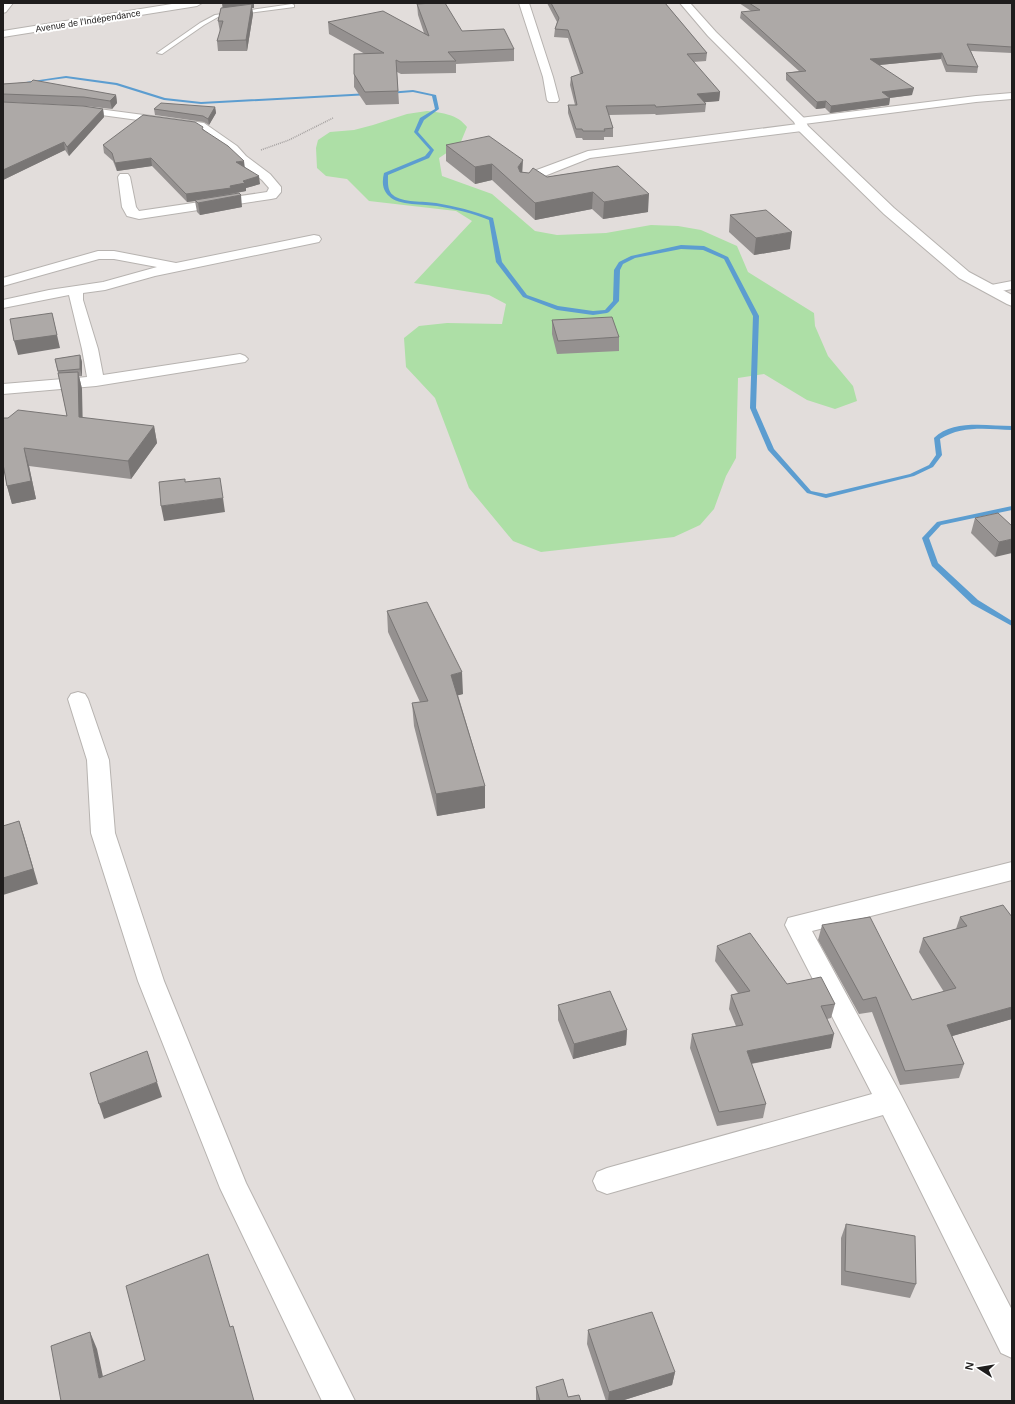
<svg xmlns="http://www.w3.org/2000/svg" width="1015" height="1404" viewBox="0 0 1015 1404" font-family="Arial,sans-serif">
<rect width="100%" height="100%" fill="#e2dddb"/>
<!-- green -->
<path fill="#addfa6" d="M427 111C443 113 457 114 467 127L460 144 439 158 442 176 492 194 535 231 557 235 606 233 651 225 678 226 701 230 737 246 748 272 814 313 815 326 828 356 853 386 857 401 835 409 807 400 764 374 738 378 736 458 726 476 714 509 700 525 674 537 541 552 513 541 469 488 435 398 406 367 404 338 419 326 447 323 502 324 506 304 489 295 414 283 472 221 456 211 369 201 347 179 326 176 317 168 316 148 318 140 330 132 354 130 373 125 407 114Z"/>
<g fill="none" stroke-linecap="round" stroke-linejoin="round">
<!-- stream -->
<path fill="#5c9dd0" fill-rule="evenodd" d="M66 76 117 83 165 98 201 102 370 93 372 94 370 95 201 104 164 100 116 85 66 78 28 83 26 82Z
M413 90 436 95 439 109 424 120 418 132 434 150 429 158 388 175C388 182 387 190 393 195 402 203 424 201 436 203 455 206 474 211 493 218L502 262 527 295 558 306 593 311 605 310 613 301 614 270 619 262 631 256 681 245 704 246 728 257 759 316 756 408 774 449 811 491 826 494 910 474 929 465 936 455 934 438C953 419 988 426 1012 426V430C988 429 962 425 940 439L942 455 933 467 914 476 826 498 807 493 768 450 750 408 753 316 724 259 703 250 681 249 635 258 623 264 620 270 619 301 609 312 607 313 593 315 557 310 523 297 496 262 489 220C472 213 455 209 437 206 425 204 398 206 389 196 382 190 382 181 384 173L425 156 430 150 414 132 420 118 435 109 432 96 413 92 388 94 386 93 388 92Z
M1012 506V510L941 525 929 538 938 563 978 600 1012 621V626L972 604 932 566 922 538 937 522Z"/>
<defs>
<path id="lane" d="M292 4 294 5V7L218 17 204 25 162 54 157 53 200 23 215 15Z"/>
<path id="street" d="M3 3H13L6 12 3 13Z
M519 3H529L553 77 559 100 557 102H549L547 100 543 77Z
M1012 93V99L976 102 804 124 808 127 806 129 802 131 590 158 542 177 533 182 529 188H521L519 185 524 177 534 171 588 151 798 124 794 121 796 119 800 118 976 96Z
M76 106 204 123 237 146 246 156 270 174 281 187V192L276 198 271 199 139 219 127 216 122 207 118 177 120 174H128L130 177 136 207 139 211 267 192 269 188 262 180 238 162 229 152 197 128 72 111 70 109 72 107Z
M314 235 319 236 321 239 319 242 155 276 105 290 83 293V300L98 349 103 375 240 354 245 356 248 359 245 362 96 386 3 394V384L87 377 82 349 69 295 3 308V300L49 290 103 282 157 267 114 259H99L3 286V278L98 251H114L176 263Z
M1012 281V289L991 293 986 292 984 289 986 286Z
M78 692 85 694 88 699 109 760 115 833 164 981 246 1183 355 1401H322L220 1188 138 981 91 833 87 760 68 699 71 694Z
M1012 862V880L812 931 900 1093 1012 1310V1358L1001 1353 883 1115 607 1194 597 1190 593 1181 597 1172 607 1168 872 1094 785 925 788 918Z"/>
<path id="secondary" d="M680 3H690L716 32 804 118 808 126 894 208 969 272 1012 295V306L1007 304 959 278 884 214 798 130 794 122 708 36Z"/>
<path id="primary" d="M178 3H202L197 6 3 37V31Z"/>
</defs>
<!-- lane casing -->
<use href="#lane" stroke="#b7b3b0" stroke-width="2"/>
<!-- street casing -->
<use href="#street" stroke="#b7b3b0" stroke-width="2"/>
<!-- secondary casing -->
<use href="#secondary" stroke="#b7b3b0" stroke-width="2"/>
<!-- primary casing -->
<use href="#primary" stroke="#b7b3b0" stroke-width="2"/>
<!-- path -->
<path stroke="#a5a1a0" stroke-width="1.5" stroke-dasharray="1 1" stroke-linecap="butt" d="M261 150 289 140 333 118"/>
<!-- lane -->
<use href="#lane" fill="#fff" fill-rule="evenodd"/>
<!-- street -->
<use href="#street" fill="#fff" fill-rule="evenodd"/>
<!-- secondary -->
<use href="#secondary" fill="#fff" fill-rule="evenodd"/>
<!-- primary -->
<use href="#primary" fill="#fff" fill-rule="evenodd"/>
</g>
<!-- wall -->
<path fill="#959190" d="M547 3H665L707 53 706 61 693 62 720 92 719 101 705 102 706 104 705 112 656 115 655 114 609 115 613 128V137H604V140H583L582 138H576L568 113V105H575L570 85 571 77 580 74 568 38 554 37 555 29 557 22Z
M739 3H1012V53L971 51 978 67 977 73 946 72 941 59 879 65 912 95 890 98 889 105 830 113 825 108 816 109 786 80V73L799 71 740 18 741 12 751 11Z
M417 4 462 31 514 49V61L456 64V73L401 74 397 72 399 104 366 105 354 87V74L365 54 329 34 328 22 424 33 418 15Z
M221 8H254H252L253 14 247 51H218L217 41 220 32 218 21Z
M31 82 116 95 117 103 112 109 85 106 3 102V84Z
M3 102 103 109 104 117 69 156 65 150 3 180Z
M215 107 216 113 209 125 204 122 155 115 154 109Z
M203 129 244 167 260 184 246 188V191L232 194 242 207 200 215 197 212 195 201 187 202 152 166 117 171 113 161 104 153 103 145Z
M446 145 522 172 547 177 618 166 648 212 603 219 592 209 535 220 492 180 475 184 446 161Z
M730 215 790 249 754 255 729 232Z
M552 320 619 337V351L557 354 552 334Z
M80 355 82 362V376H79L82 389V418L154 426 157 443 131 479 29 466 36 499 12 504 7 486 3 464 67 416 55 359Z
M975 518 1012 526 995 557 971 533Z
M387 611 463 694 458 695 485 786V808L437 816 414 726 412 703 420 702 388 632Z
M960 917H1012V1019L952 1036 964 1064 959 1078 900 1085 872 1012 859 1014 818 940 822 925 912 1000 944 992 919 952 923 938 956 929Z
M717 946 787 984 835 1004 831 1018 827 1019 831 1048 751 1064 766 1104 763 1118 717 1126 690 1048 692 1034 736 1026 729 1009 731 995 738 993 715 961Z
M558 1005 627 1030 626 1045 573 1059 558 1020Z
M846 1224 916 1284 910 1298 841 1285V1238Z
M588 1330 675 1372 672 1385 621 1401H606L587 1344Z
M536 1387 568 1397 581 1401H536Z"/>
<!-- shaded-wall -->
<path fill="#797675" d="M222 3H254V8H252L253 14 247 51 246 40 223 12Z
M942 53 941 59 869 66 870 59Z
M914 88 912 95 881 99 882 92Z
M720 92 719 101 696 103 697 94Z
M116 95 117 103 112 109 110 101Z
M890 98 889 105 830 113 831 106Z
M826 101 825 108 816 109 817 102Z
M215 107 216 113 209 125 208 119Z
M103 109 104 117 69 156 67 147Z
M64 142 65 150 3 180V170Z
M151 158 152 166 117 171 115 163Z
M523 160 522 177 518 167Z
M244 161 245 169 236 162Z
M492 164V180L475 184V167Z
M259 176 260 184 246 188V191L195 200V201L187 202 186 194 230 186 243 181Z
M593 192 592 209 535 220V203Z
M649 194 648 212 603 219 604 202Z
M241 195 242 207 200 215 198 203Z
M792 232 790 249 754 255 756 238Z
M52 313 60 348 18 355 14 341Z
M80 355 82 362V376L80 369Z
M78 372 82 389 83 435 79 417Z
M154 426 157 443 131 479 128 461Z
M24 448 29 466 36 499 12 504 7 486Z
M223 498 225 512 164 521 161 506Z
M1012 539V553L995 557 999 542Z
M462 672 463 694 452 697 451 675Z
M485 786V808L437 816 436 794Z
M19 821 24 836 38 884 3 895V878Z
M1012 1007V1019L942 1039 947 1025Z
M627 1030 626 1045 573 1059 574 1044Z
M834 1034 831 1048 744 1065 747 1051Z
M157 1082 162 1097 104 1119 99 1104Z
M90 1332 97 1349 107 1395 99 1378Z
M675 1372 672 1385 621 1401H608L609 1392Z"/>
<!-- building -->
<path fill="#ada9a7" stroke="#797675" d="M433 3H445L462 31 504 29 514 49 448 52 456 61 400 62 396 60 398 91 365 92 354 74V54L384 53 328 22 383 11 429 36 417 4Z
M551 3H665L707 53 687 54 720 92 697 94 706 104 656 107 655 105 606 106 613 128 604 129 605 131H583L582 129H576L568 105H577L571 77 583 73 568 30 555 29 559 18Z
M749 3H1012V47L967 44 978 67 947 65 942 53 870 59 914 88 882 92 890 98 831 106 826 101 817 102 786 73 806 71 741 12 760 10Z
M252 4 246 40 217 41 223 21H218L221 8Z
M33 80 116 95 110 101 84 97 3 94V84L31 82Z
M3 102 83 106 103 109 67 147 64 142 3 170Z
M161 103 215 107 208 119 203 116 154 109Z
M143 115 195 122 203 127 202 129 228 146 244 161 236 162 259 176 243 181 245 183 230 186 231 188 186 194 151 158 115 163 112 153 103 145Z
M489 136 523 160 518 167 520 172 529 173 533 168 547 177 618 166 649 194 604 202 593 192 535 203 492 164 475 167 446 145Z
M239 193 241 195 198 203 195 200Z
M766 210 792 232 756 238 730 215Z
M52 313 57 335 14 341 10 319Z
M612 317 619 337 558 341 552 320Z
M80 355V369L58 371 55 359Z
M78 372 79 417 154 426 128 461 24 448 31 481 7 486 3 464V418H8L18 410 67 416 58 373Z
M220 478 223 498 161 506 159 482 185 479V482Z
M998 513 1012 526V539L999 542 975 518Z
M427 602 462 672 451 675 485 786 436 794 412 703 428 701 387 611Z
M19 821 33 869 3 878V826Z
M1003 905 1012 917V1007L947 1025 964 1064 905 1071 876 997 863 1000 822 925 870 917 912 1000 956 988 923 938 967 926 960 917Z
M750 933 787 984 821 977 835 1004 821 1006 834 1034 747 1051 766 1104 719 1112 692 1034 743 1025 731 995 750 991 717 946Z
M610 991 627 1030 574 1044 558 1005Z
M147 1051 157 1082 99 1104 90 1073Z
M846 1224 915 1236 916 1284 845 1271Z
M208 1254 230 1327 233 1326 254 1401H61L51 1346 90 1332 99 1378 145 1360 126 1286Z
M652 1312 675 1372 609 1392 588 1330Z
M563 1379 568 1397 579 1395 581 1401H540L536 1387Z"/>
<g text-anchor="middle" stroke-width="4" stroke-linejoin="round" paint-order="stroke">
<!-- far-street labels -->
<g font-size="9" fill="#1f1d1d" stroke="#fff">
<text transform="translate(88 21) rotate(-9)" y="3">Avenue de l'Indépendance</text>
</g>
</g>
<!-- border -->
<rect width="1015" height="1404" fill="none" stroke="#1f1d1d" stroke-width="8"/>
<!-- north arrow -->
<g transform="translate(979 1368) rotate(282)" stroke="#ffffff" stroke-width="3" paint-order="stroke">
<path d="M0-3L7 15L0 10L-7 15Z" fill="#1f1d1d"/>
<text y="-6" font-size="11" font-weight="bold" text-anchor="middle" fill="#1f1d1d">N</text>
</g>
</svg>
